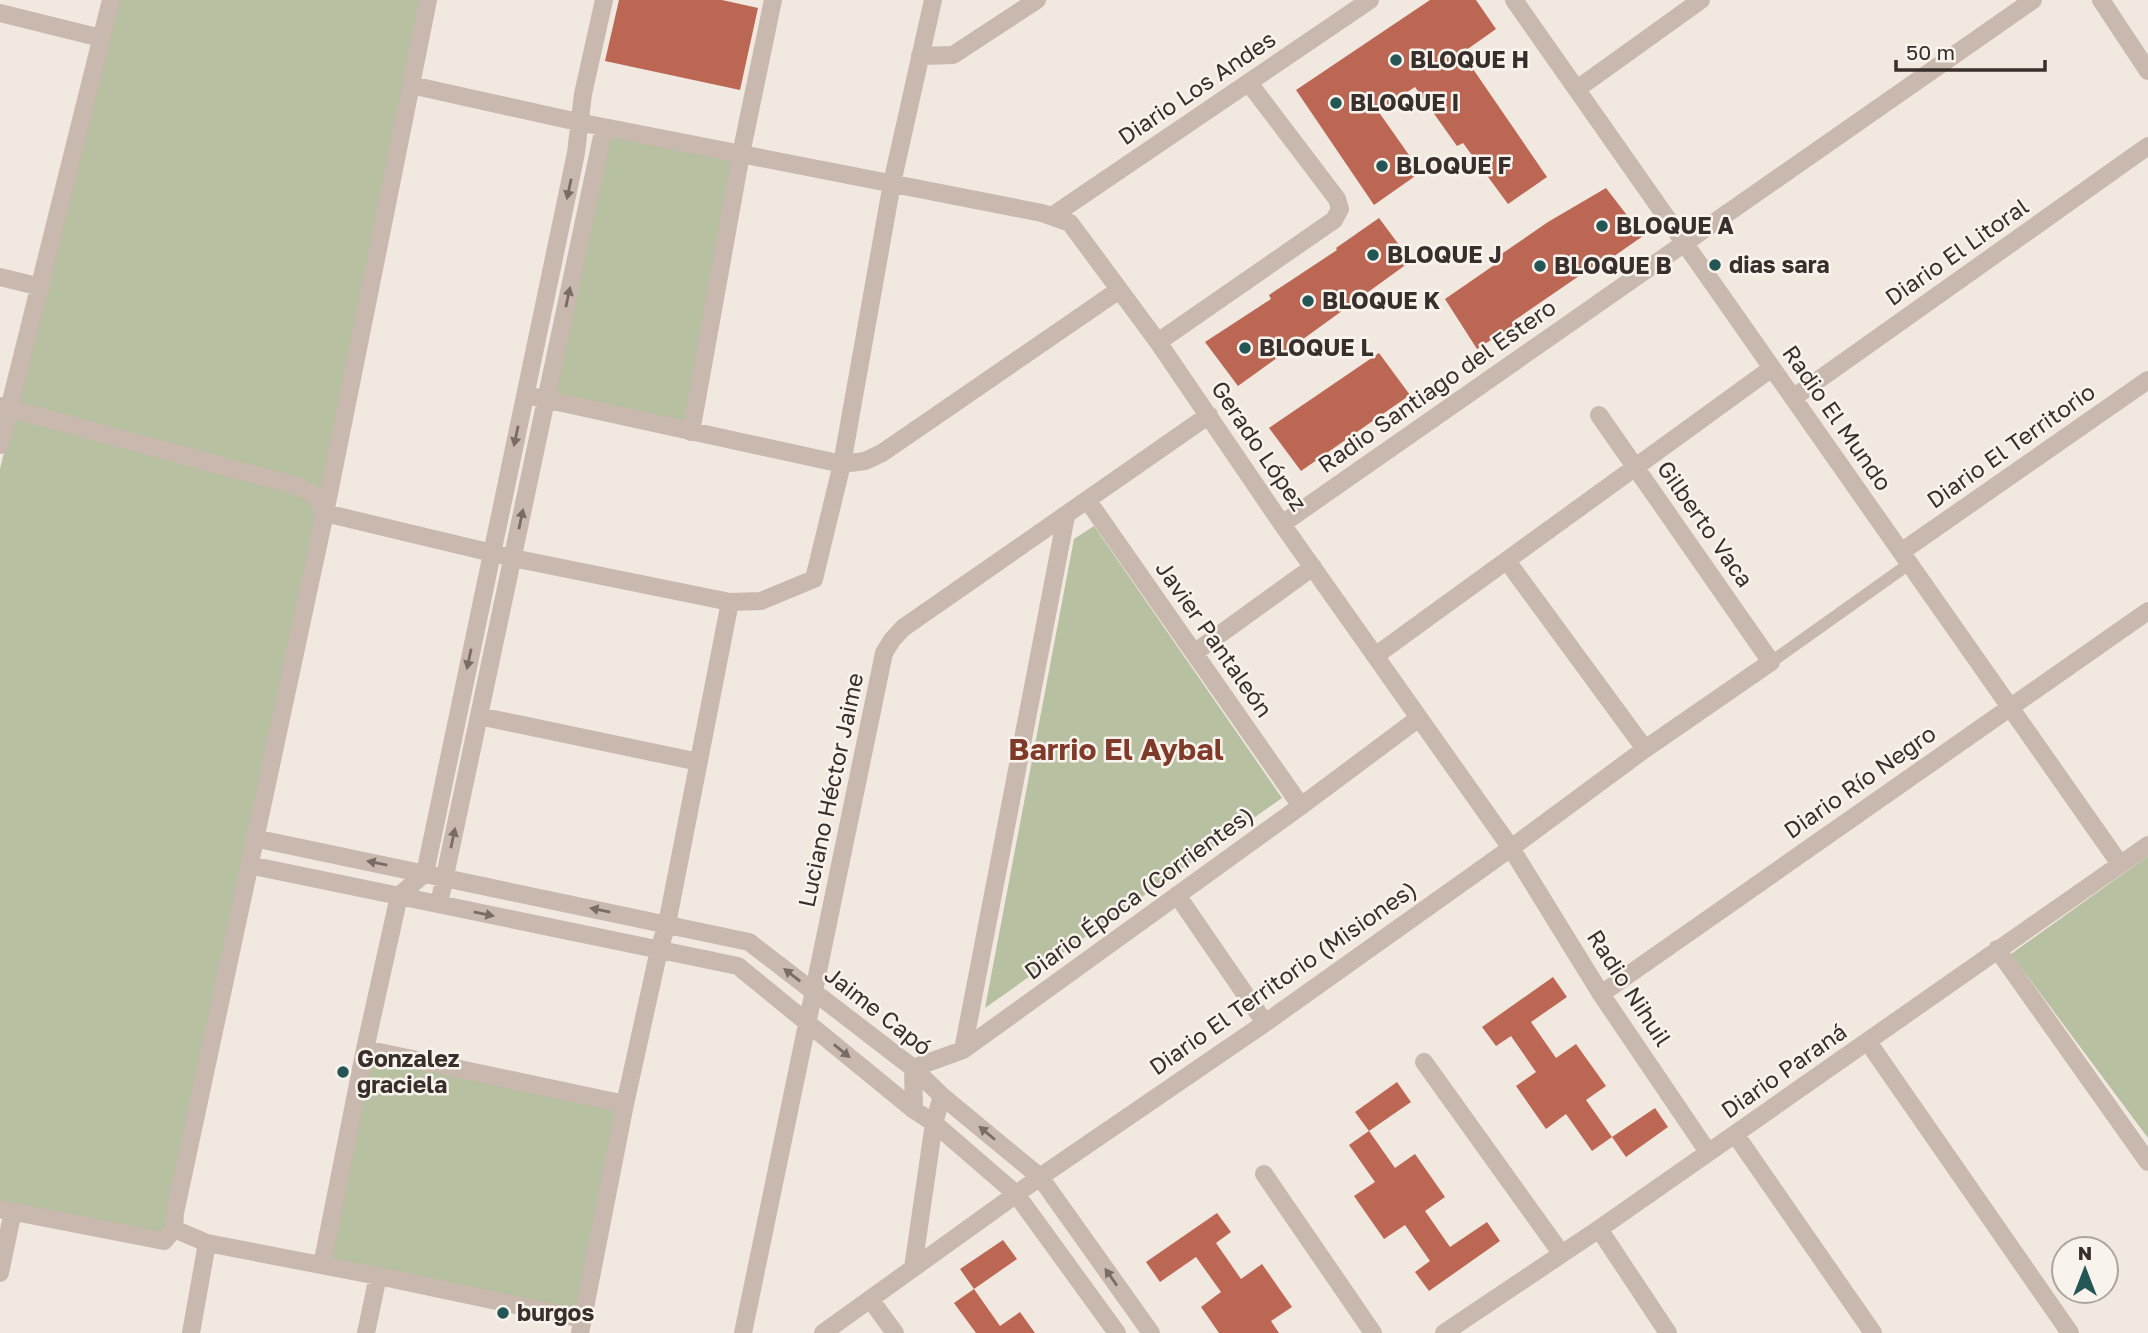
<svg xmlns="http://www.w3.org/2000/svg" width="2148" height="1333" viewBox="0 0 2148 1333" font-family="'Golos Text',sans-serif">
<rect width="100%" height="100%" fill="#f1e8e0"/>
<!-- green -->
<path fill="#b7c0a1" d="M115 0H427L163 1241 0 1209V469Z
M605 128 749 155 690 432 547 399Z
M1094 526 1282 798 985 1008 1074 539Z
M2148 856V1138L2011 954Z
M365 1050 625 1104 583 1316 322 1265Z"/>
<!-- building -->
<path fill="#bc6754" d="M619 0H722L758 8 740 90 605 61Z
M1430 0H1476L1496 29 1462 53 1547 177 1508 204 1463 143 1457 146 1415 87 1378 111 1421 172 1374 205 1296 90Z
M1606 188 1643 236 1600 266 1598 263 1515 320 1517 323 1477 349 1445 299 1503 259 1500 255 1548 222Z
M1379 218 1411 261 1238 386 1205 342 1271 299 1269 295 1337 250 1336 248Z
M1379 353 1410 395 1301 471 1269 428Z
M1553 977 1567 997 1531 1022 1556 1058 1576 1044 1606 1086 1586 1100 1612 1137 1592 1151 1566 1114 1546 1129 1516 1086 1536 1072 1511 1036 1496 1046 1482 1027Z
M1397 1082 1411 1102 1369 1131 1355 1112Z
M1655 1108 1668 1127 1626 1157 1612 1137Z
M1369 1131 1395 1168 1415 1154 1445 1197 1425 1211 1450 1247 1487 1222 1500 1241 1429 1291 1415 1272 1430 1261 1405 1225 1384 1239 1354 1196 1375 1182 1349 1145Z
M1217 1213 1231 1232 1216 1243 1241 1279 1262 1264 1292 1307 1271 1321 1279 1333H1219L1201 1307 1221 1292 1196 1257 1160 1282 1146 1262Z
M1003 1240 1017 1259 974 1289 960 1269Z
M974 1289 1000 1326 990 1333H976L954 1303Z
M1020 1312 1035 1333H990Z"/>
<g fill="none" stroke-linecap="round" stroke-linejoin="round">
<!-- service -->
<path stroke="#c9b8ad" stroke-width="12" d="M1771 662 1909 564"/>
<!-- minor -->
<path stroke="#c9b8ad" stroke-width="18" d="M1514 0 2120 864
M0 13 101 38
M920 56 953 55 1037 0
M411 85 578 122 1042 213 1070 223 1158 342 1282 524 1511 848 1601 994 1708 1152
M1577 89 1701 0
M1052 216 1370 0
M0 277 41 287
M1158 342 1334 220 1340 209 1337 199 1249 83
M535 397 842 464 865 461 882 453 1119 290
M1793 398 2148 146
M0 406 297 486C312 492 319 498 325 513L513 558 730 602 761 601 814 579 842 464 892 183 933 0
M691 432 741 154 773 0
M0 445 111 0
M1088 501 1301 806
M1282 524 2033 0
M1901 552 2148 380
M1507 561 1645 749
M1194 653 1313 567
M1375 656 1772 368
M479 716 699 762
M254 838 749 942 913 1068 942 1096 1040 1177 1151 1333
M249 865 738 966 914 1110 934 1123 1016 1194 1117 1333
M1177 895 1265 1023
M439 904 604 127
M1997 949 2148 1162
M1601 994 2148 611
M1868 1042 2070 1333
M365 1049 625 1104
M963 1050 1066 516
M1424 1062 1561 1253
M914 1110 913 1068 963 1050 1301 806 1419 718
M1735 1134 1873 1333
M1264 1174 1373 1333
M0 1209 164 1241 174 1229 175 1213 325 513 428 0
M174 1229 207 1243 378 1276 583 1319
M1599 1229 1668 1333
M322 1265 365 1049 399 896 425 873 576 153 583 94 604 0
M913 1268 934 1123 942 1096
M0 1273 13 1211
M870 1299 895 1333
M191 1333 207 1243
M366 1333 378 1276
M580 1333 625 1104 659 950 667 924 730 602
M743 1333 884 653 892 640 903 628 1209 415
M823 1333 1040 1177 1265 1023 1511 848 1645 749 1771 662 1599 415
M1444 1333 1599 1229 2148 845"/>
<!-- tertiary -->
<path stroke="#c9b8ad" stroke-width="18" d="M2101 0 2148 71"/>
</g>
<!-- one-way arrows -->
<defs><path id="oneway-solid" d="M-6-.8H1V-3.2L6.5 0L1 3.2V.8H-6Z" transform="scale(1.75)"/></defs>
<g fill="#796c66">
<use href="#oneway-solid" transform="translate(569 189) rotate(102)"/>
<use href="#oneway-solid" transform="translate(568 297) rotate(-78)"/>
<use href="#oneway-solid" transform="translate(516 436) rotate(102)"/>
<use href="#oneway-solid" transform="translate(521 519) rotate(-78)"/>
<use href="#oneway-solid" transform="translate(469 659) rotate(102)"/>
<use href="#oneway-solid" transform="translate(453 838) rotate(-78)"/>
<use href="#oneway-solid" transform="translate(377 863) rotate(-168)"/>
<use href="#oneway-solid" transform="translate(600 910) rotate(-168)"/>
<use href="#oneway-solid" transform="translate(484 914) rotate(12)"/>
<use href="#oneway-solid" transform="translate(792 975) rotate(-142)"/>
<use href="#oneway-solid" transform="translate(842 1051) rotate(39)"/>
<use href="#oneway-solid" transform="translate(987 1133) rotate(-140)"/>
<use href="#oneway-solid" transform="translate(1111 1277) rotate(-125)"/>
</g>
<!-- markers -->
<g fill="#245656" stroke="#f9f3ed" stroke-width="2.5">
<circle cx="1396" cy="60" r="7"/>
<circle cx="1336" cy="103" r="7"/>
<circle cx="1382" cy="166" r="7"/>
<circle cx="1602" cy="226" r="7"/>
<circle cx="1373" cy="255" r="7"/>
<circle cx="1715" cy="265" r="7"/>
<circle cx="1540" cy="266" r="7"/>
<circle cx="1308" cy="301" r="7"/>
<circle cx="1245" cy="348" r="7"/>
<circle cx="343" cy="1072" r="7"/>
<circle cx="503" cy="1313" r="7"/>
</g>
<g text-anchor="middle" stroke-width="5" stroke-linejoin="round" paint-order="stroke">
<!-- poi labels -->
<g font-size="23" font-weight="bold" fill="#382e2b" stroke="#f9f3ed" text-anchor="start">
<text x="1410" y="68">BLOQUE H</text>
<text x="1350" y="111">BLOQUE I</text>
<text x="1396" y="174">BLOQUE F</text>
<text x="1616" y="234">BLOQUE A</text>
<text x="1387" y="263">BLOQUE J</text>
<text x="1729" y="273">dias sara</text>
<text x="1554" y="274">BLOQUE B</text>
<text x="1322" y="309">BLOQUE K</text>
<text x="1259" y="356">BLOQUE L</text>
<text x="357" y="1067">Gonzalez<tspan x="357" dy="26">graciela</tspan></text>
<text x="517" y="1321">burgos</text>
</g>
<!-- street labels -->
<g font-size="23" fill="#382e2b" stroke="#f9f3ed">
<text transform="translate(1197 88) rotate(-34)" y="8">Diario Los Andes</text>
<text transform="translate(1957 252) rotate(-35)" y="8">Diario El Litoral</text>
<text transform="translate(1437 386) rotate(-35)" y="8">Radio Santiago del Estero</text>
<text transform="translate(1837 418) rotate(55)" y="8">Radio El Mundo</text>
<text transform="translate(1259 446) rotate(56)" y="8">Gerado López</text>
<text transform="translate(2011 446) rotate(-35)" y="8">Diario El Territorio</text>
<text transform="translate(1705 524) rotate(55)" y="8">Gilberto Vaca</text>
<text transform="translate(1214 639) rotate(55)" y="8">Javier Pantaleón</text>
<text transform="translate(1860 782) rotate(-35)" y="8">Diario Río Negro</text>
<text transform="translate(831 790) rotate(-78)" y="8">Luciano Héctor Jaime</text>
<text transform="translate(1139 893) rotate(-36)" y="8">Diario Época (Corrientes)</text>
<text transform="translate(1283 978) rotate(-35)" y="8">Diario El Territorio (Misiones)</text>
<text transform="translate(1629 988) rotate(57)" y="8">Radio Nihuil</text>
<text transform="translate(878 1011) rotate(38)" y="8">Jaime Capó</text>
<text transform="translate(1784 1071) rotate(-35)" y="8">Diario Paraná</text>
</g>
<!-- district labels -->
<g font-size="30" font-weight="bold" fill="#803a2a" stroke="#f9f3ed">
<text x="1116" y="760">Barrio El Aybal</text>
</g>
</g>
<!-- north arrow -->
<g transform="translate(2085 1270)"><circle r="33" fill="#f9f3ed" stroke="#aca49f" stroke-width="2"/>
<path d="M0-5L12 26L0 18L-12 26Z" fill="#245656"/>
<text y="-10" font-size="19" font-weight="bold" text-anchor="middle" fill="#382e2b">N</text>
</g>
<!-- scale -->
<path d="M1896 60v10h149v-10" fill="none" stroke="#382e2b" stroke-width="3.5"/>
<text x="1906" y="60" font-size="21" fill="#382e2b" stroke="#f9f3ed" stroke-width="5" paint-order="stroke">50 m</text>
</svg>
